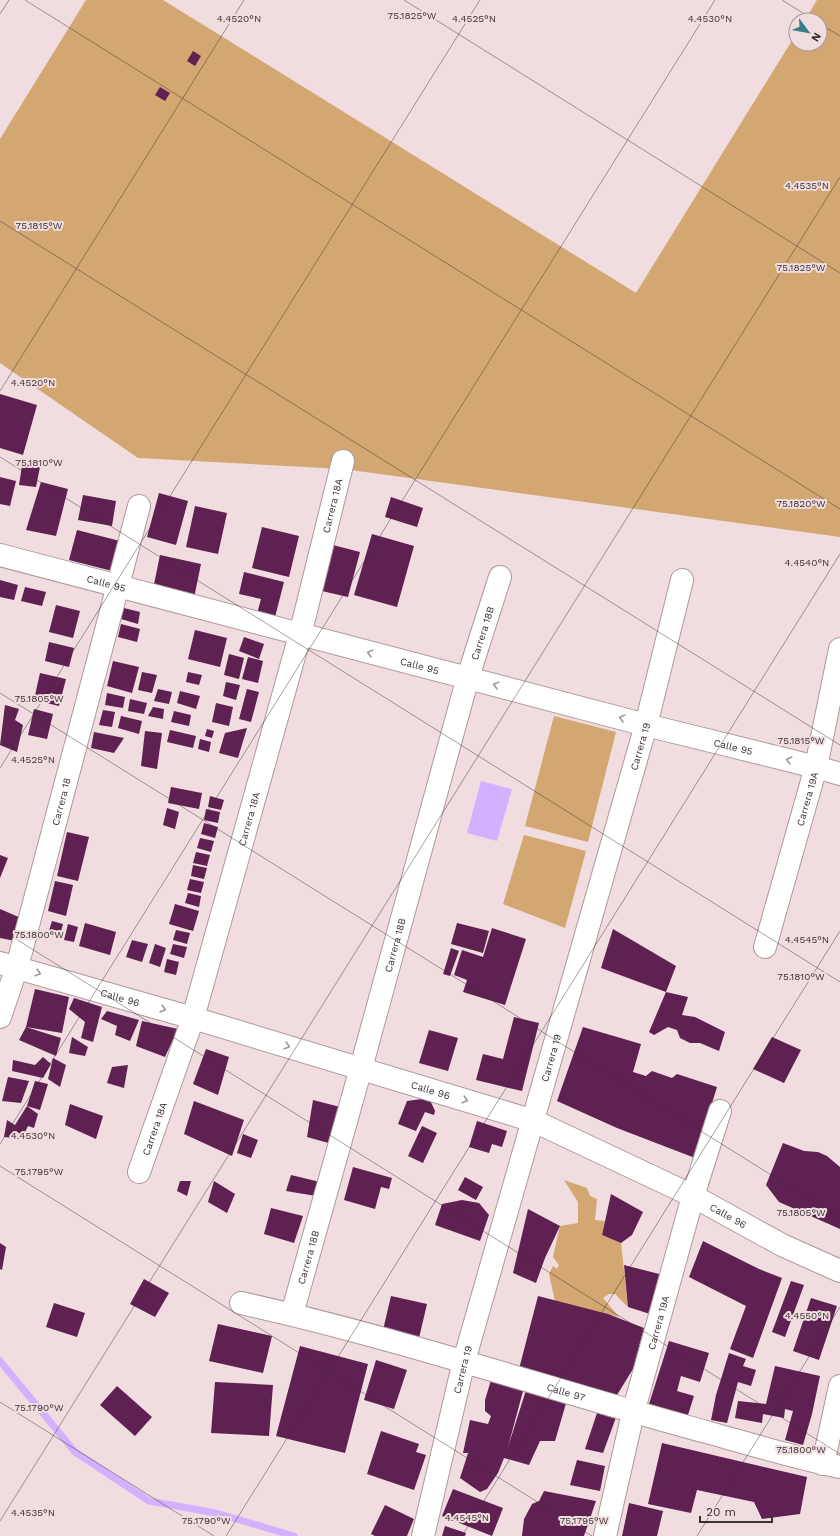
<svg xmlns="http://www.w3.org/2000/svg" width="840" height="1536" viewBox="0 0 840 1536" font-family="'Work Sans',sans-serif">
<rect width="100%" height="100%" fill="#f1dcdf"/>
<!-- green -->
<path fill="#d3a771" d="M86 0H163L636 293 796 34V44H820V20H805L817 0H840V537L343 469 138 458 0 363V139Z
M554 716 616 732 588 842 525 826Z
M524 835 586 851 565 928 503 904Z
M564 1180 587 1188 590 1196 597 1199 595 1220 605 1221 602 1235 621 1243 628 1307 615 1294H609L603 1298 619 1317 555 1301 549 1274 553 1266 557 1269 559 1265 553 1257 560 1226 578 1223V1202Z"/>
<!-- water -->
<path fill="#d4b1ff" d="M481 781 512 789 497 841 467 833Z"/>
<g fill="none" stroke-linecap="round" stroke-linejoin="round">
<!-- stream -->
<path stroke="#d4b1ff" stroke-width="7" d="M0 1361 75 1452 149 1501 216 1513 294 1536"/>
</g>
<!-- building -->
<path fill="#5f2052" d="M193 51 201 56 195 66 187 61Z
M160 87 170 93 165 101 155 95Z
M0 394 37 405 23 455 0 448Z
M23 459 41 462 36 487 19 485Z
M0 477 16 481 10 506 0 504Z
M41 482 68 489 56 536 26 530Z
M159 493 188 501 176 545 147 537Z
M83 495 116 501 112 526 78 520Z
M391 497 423 508 417 527 385 517Z
M195 506 227 513 218 554 186 547Z
M262 527 299 536 289 577 252 568Z
M77 530 120 541 112 571 69 560Z
M372 534 414 546 397 607 354 595Z
M333 545 360 552 348 597 322 591Z
M160 555 201 564 194 598 153 589Z
M244 572 284 582 273 625 255 621 261 599 239 594Z
M0 580 18 585 14 600 0 597Z
M25 587 46 592 42 606 21 601Z
M56 605 80 611 73 638 49 632Z
M124 608 140 612 138 624 121 619Z
M121 624 140 629 137 642 118 637Z
M195 630 227 638 220 667 188 659Z
M244 637 264 644 259 659 239 651Z
M49 642 74 648 69 667 45 661Z
M229 654 244 658 239 679 224 675Z
M248 657 263 661 258 683 242 679Z
M113 661 139 667 132 693 107 686Z
M142 672 157 675 152 693 138 690Z
M188 672 202 675 199 685 186 682Z
M40 673 66 679 59 706 34 700Z
M226 682 240 685 236 700 223 696Z
M158 689 172 692 169 704 154 701Z
M247 689 259 692 251 722 239 719Z
M180 691 200 696 196 709 177 703Z
M107 693 125 697 123 708 105 705Z
M130 699 147 703 144 714 128 711Z
M216 703 233 707 229 726 212 722Z
M5 705 19 709 15 720 23 725 17 752 0 745Z
M153 707 164 709 163 719 148 716Z
M34 709 53 714 47 739 28 735Z
M103 710 115 712 112 727 99 725Z
M174 711 191 715 189 726 171 722Z
M121 716 142 721 139 734 118 728Z
M247 728 238 758 219 753 225 733Z
M207 729 214 731 212 738 205 736Z
M170 730 196 736 193 748 167 742Z
M145 731 162 733 157 769 141 766Z
M94 732 124 738 114 753 91 748Z
M200 739 211 742 209 752 198 749Z
M171 787 202 793 199 809 168 803Z
M210 796 224 800 221 810 208 807Z
M167 808 179 812 175 829 163 825Z
M206 809 220 812 218 823 204 820Z
M204 823 218 827 215 838 201 834Z
M67 832 89 837 78 881 57 876Z
M200 838 214 841 211 852 197 848Z
M196 852 210 855 207 866 193 863Z
M0 855 8 858 0 878Z
M193 865 207 868 204 879 191 876Z
M190 879 204 882 201 893 187 890Z
M55 881 73 885 66 916 48 911Z
M188 893 201 896 199 907 185 903Z
M175 904 199 911 193 931 169 924Z
M0 909 21 918 15 941 0 938Z
M52 921 63 924 59 938 48 934Z
M85 923 116 932 110 955 79 946Z
M457 923 489 931 483 953 451 944Z
M68 924 78 927 74 942 64 940Z
M492 928 526 939 505 1005 463 992 467 980 454 975 462 950 483 957Z
M613 929 676 966 666 992 688 997 682 1015 695 1017 725 1032 719 1051 700 1043H690L680 1038 677 1030 668 1027 654 1035 649 1032 666 992 601 968Z
M176 930 190 933 187 944 173 940Z
M132 940 148 944 142 962 126 957Z
M155 944 166 948 160 967 149 963Z
M173 944 187 947 184 958 170 954Z
M451 948 459 951 450 976 443 974Z
M167 959 179 962 176 975 164 972Z
M35 989 69 997 62 1033 26 1027 61 1038 56 1056 19 1040 26 1027Z
M74 998 102 1007 93 1042 81 1038 85 1022 69 1009Z
M107 1011 139 1020 130 1041 115 1035 117 1026 101 1019Z
M514 1017 539 1023 522 1091 476 1080 483 1054 503 1059Z
M142 1021 178 1029 165 1057 136 1046Z
M583 1027 641 1044 633 1072 646 1076 652 1071 672 1078 677 1074 717 1087 695 1158 617 1128 557 1101Z
M429 1030 458 1038 448 1071 419 1063Z
M72 1037 88 1047 85 1056 69 1053Z
M772 1037 801 1050 784 1083 753 1069Z
M206 1049 229 1057 218 1095 193 1084Z
M43 1057 51 1064 43 1078 12 1071 13 1060 35 1065Z
M53 1058 66 1065 60 1087 48 1079Z
M128 1065 124 1088 107 1083 112 1067Z
M8 1077 29 1081 21 1103 2 1101Z
M35 1081 48 1084 40 1110 27 1106 38 1114 34 1128 28 1126 23 1136 16 1131 14 1138 4 1137 7 1120 15 1125 27 1106Z
M429 1098 435 1111 434 1115 425 1112 416 1131 398 1124 407 1101Z
M313 1100 344 1108 332 1144 307 1137Z
M194 1101 244 1120 232 1156 184 1134Z
M70 1104 103 1116 96 1139 65 1125Z
M477 1121 507 1131 502 1147 492 1144 489 1153 469 1147Z
M422 1126 437 1133 423 1163 408 1156Z
M243 1134 258 1140 251 1158 237 1153Z
M783 1143 804 1151 818 1152 827 1156 840 1167V1229L779 1202 766 1185Z
M353 1167 392 1178 389 1189 381 1187 375 1209 344 1200Z
M291 1175 320 1182 316 1196 286 1191Z
M465 1177 483 1187 476 1200 458 1190Z
M180 1181H191L187 1196 177 1191Z
M214 1181 235 1194 227 1213 208 1202Z
M611 1194 643 1212 632 1235 621 1243 602 1235Z
M462 1200 479 1203 489 1215 480 1241 435 1225 442 1204Z
M271 1208 303 1216 294 1243 264 1234Z
M528 1209 560 1226 545 1258 536 1283 513 1273Z
M703 1241 759 1269 782 1278 753 1358 730 1349 746 1306 689 1277Z
M0 1243 6 1247 2 1270 0 1269Z
M624 1265 663 1275 650 1314 628 1307Z
M144 1279 169 1293 155 1317 130 1304Z
M791 1281 804 1285 785 1337 772 1332Z
M391 1296 427 1304 419 1338 383 1330Z
M538 1296 608 1314 644 1328 633 1369 617 1395 519 1369Z
M811 1298 837 1306 819 1360 793 1351Z
M54 1303 85 1313 77 1337 46 1327Z
M218 1324 272 1336 263 1373 209 1361Z
M669 1341 709 1353 700 1382 681 1376 677 1391 694 1396 688 1415 649 1404Z
M300 1346 368 1364 345 1453 276 1436Z
M729 1353 746 1359 743 1366 756 1370 751 1386 738 1382 727 1423 711 1420 716 1395Z
M376 1360 407 1370 394 1409 364 1400Z
M775 1366 820 1376 812 1414 803 1445 785 1440 793 1411 785 1409 784 1418 763 1414 762 1423 735 1418 738 1401 766 1404Z
M491 1380 523 1391 508 1447 527 1387 567 1400 555 1441H540L529 1465 504 1458 498 1473 487 1489 480 1492 460 1478 468 1453H463L470 1420 488 1424 491 1416 485 1411V1400Z
M215 1382 273 1385 269 1436 211 1433Z
M117 1386 152 1417 135 1436 100 1405Z
M599 1407 618 1412 603 1453 585 1449Z
M381 1431 419 1444 416 1452 426 1455 414 1490 367 1474Z
M662 1443 807 1477 800 1514 762 1519 754 1502 697 1490 691 1513 648 1504Z
M577 1460 605 1466 600 1491 570 1485Z
M453 1489 503 1508 492 1536 442 1516Z
M544 1491 596 1501 584 1536H522L524 1519 532 1504 539 1501Z
M629 1503 663 1511 657 1536H622Z
M385 1505 414 1519 407 1536H375L371 1534Z
M445 1526 466 1533 465 1536H442Z"/>
<g fill="none" stroke-linecap="round" stroke-linejoin="round">
<defs>
<g id="street">
<path id="s1" d="M0 555 646 725 816 767 840 774"/>
<path id="s2" d="M765 947 816 767 840 649"/>
<path id="s3" d="M0 963 193 1018 534 1121 693 1196 782 1245 840 1271"/>
<path id="s4" d="M0 1017 17 967 139 506"/>
<path id="s5" d="M139 1172 193 1018 300 635 343 461"/>
<path id="s6" d="M241 1303C400 1338 554 1391 710 1433 753 1445 796 1458 840 1467"/>
<path id="s7" d="M292 1314 361 1068 468 677 500 577"/>
<path d="M823 1464 840 1386"/>
<path id="s8" d="M423 1536 464 1361 646 725 682 580"/>
<path id="s9" d="M605 1536 633 1413 693 1196 720 1111"/>
</g>
</defs>
<!-- street casing -->
<use href="#street" stroke="#ad999b" stroke-width="24"/>
<!-- street -->
<use href="#street" stroke="#fff" stroke-width="22"/>
</g>
<!-- one-way arrows -->
<defs><path id="oneway-chevron" d="M-2-3.5L2.5 0L-2 3.5" fill="none" stroke-width="1.6" stroke-linecap="round" stroke-linejoin="round"/></defs>
<g stroke="#9c9898">
<use href="#oneway-chevron" transform="translate(370 653) rotate(-165)"/>
<use href="#oneway-chevron" transform="translate(496 685) rotate(-165)"/>
<use href="#oneway-chevron" transform="translate(622 718) rotate(-165)"/>
<use href="#oneway-chevron" transform="translate(789 760) rotate(-166)"/>
<use href="#oneway-chevron" transform="translate(38 973) rotate(16)"/>
<use href="#oneway-chevron" transform="translate(163 1009) rotate(16)"/>
<use href="#oneway-chevron" transform="translate(287 1046) rotate(17)"/>
<use href="#oneway-chevron" transform="translate(465 1100) rotate(17)"/>
</g>
<!-- ticks -->
<path fill="none" stroke="#393132" stroke-width="1" stroke-opacity="0.45" d="M25 0 840 509M404 0 840 273M782 0 814 20M0 14 9 0M820 24 840 36M0 221 840 745M0 391 244 0M0 457 840 982M0 693 840 1218M0 768 480 0M0 929 840 1454M0 1144 715 0M0 1166 592 1536M0 1402 214 1536M0 1521 840 177M226 1536 840 554M462 1536 840 931M697 1536 840 1307"/>
<g text-anchor="middle" stroke-width="4" stroke-linejoin="round" paint-order="stroke">
<!-- street labels -->
<g font-size="10" fill="#393132" stroke="#f1dcdf">
<text dy="4" stroke="none"><textPath href="#s5" startOffset="694">Carrera 18A</textPath></text>
<text dy="4" stroke="none"><textPath href="#s1" startOffset="110">Calle 95</textPath></text>
<text dy="4" stroke="none"><textPath href="#s7" startOffset="707">Carrera 18B</textPath></text>
<text dy="4" stroke="none"><textPath href="#s1" startOffset="434">Calle 95</textPath></text>
<text dy="4" stroke="none"><textPath href="#s8" startOffset="819">Carrera 19</textPath></text>
<text dy="4" stroke="none"><textPath href="#s1" startOffset="758">Calle 95</textPath></text>
<text dy="4" stroke="none"><textPath href="#s2" startOffset="154">Carrera 19A</textPath></text>
<text dy="4" stroke="none"><textPath href="#s4" startOffset="224">Carrera 18</textPath></text>
<text dy="4" stroke="none"><textPath href="#s5" startOffset="370">Carrera 18A</textPath></text>
<text dy="4" stroke="none"><textPath href="#s7" startOffset="383">Carrera 18B</textPath></text>
<text dy="4" stroke="none"><textPath href="#s3" startOffset="125">Calle 96</textPath></text>
<text dy="4" stroke="none"><textPath href="#s8" startOffset="495">Carrera 19</textPath></text>
<text dy="4" stroke="none"><textPath href="#s3" startOffset="449">Calle 96</textPath></text>
<text dy="4" stroke="none"><textPath href="#s5" startOffset="46">Carrera 18A</textPath></text>
<text dy="4" stroke="none"><textPath href="#s3" startOffset="773">Calle 96</textPath></text>
<text dy="4" stroke="none"><textPath href="#s7" startOffset="59">Carrera 18B</textPath></text>
<text dy="4" stroke="none"><textPath href="#s9" startOffset="220">Carrera 19A</textPath></text>
<text dy="4" stroke="none"><textPath href="#s8" startOffset="171">Carrera 19</textPath></text>
<text dy="4" stroke="none"><textPath href="#s6" startOffset="337">Calle 97</textPath></text>
</g>
</g>
<g font-size="10" text-anchor="middle" fill="#393132" stroke="#f1dcdf" stroke-width="4" stroke-linejoin="round" paint-order="stroke">
<text x="412" y="19">75.1825°W</text>
<text x="239" y="22">4.4520°N</text>
<text x="474" y="22">4.4525°N</text>
<text x="710" y="22">4.4530°N</text>
<text x="807" y="189">4.4535°N</text>
<text x="39" y="229">75.1815°W</text>
<text x="801" y="271">75.1825°W</text>
<text x="33" y="386">4.4520°N</text>
<text x="39" y="466">75.1810°W</text>
<text x="801" y="507">75.1820°W</text>
<text x="807" y="566">4.4540°N</text>
<text x="39" y="702">75.1805°W</text>
<text x="801" y="744">75.1815°W</text>
<text x="33" y="763">4.4525°N</text>
<text x="39" y="938">75.1800°W</text>
<text x="807" y="943">4.4545°N</text>
<text x="801" y="980">75.1810°W</text>
<text x="33" y="1139">4.4530°N</text>
<text x="39" y="1175">75.1795°W</text>
<text x="801" y="1216">75.1805°W</text>
<text x="807" y="1319">4.4550°N</text>
<text x="39" y="1411">75.1790°W</text>
<text x="801" y="1453">75.1800°W</text>
<text x="33" y="1516">4.4535°N</text>
<text x="467" y="1521">4.4545°N</text>
<text x="206" y="1524">75.1790°W</text>
<text x="584" y="1524">75.1795°W</text>
</g>
<!-- north arrow -->
<g transform="translate(808 32) rotate(122)"><circle r="19" fill="#f1dcdf" stroke="#a7989a"/>
<path d="M0-3L7 15L0 10L-7 15Z" fill="#377d88"/>
<text y="-6" font-size="11" font-weight="bold" text-anchor="middle" fill="#393132">N</text>
</g>
<!-- scale -->
<path d="M700 1516v6h72v-6" fill="none" stroke="#393132" stroke-width="2"/>
<text x="706" y="1516" font-size="12" fill="#393132" stroke="#f1dcdf" stroke-width="3" paint-order="stroke">20 m</text>
</svg>
